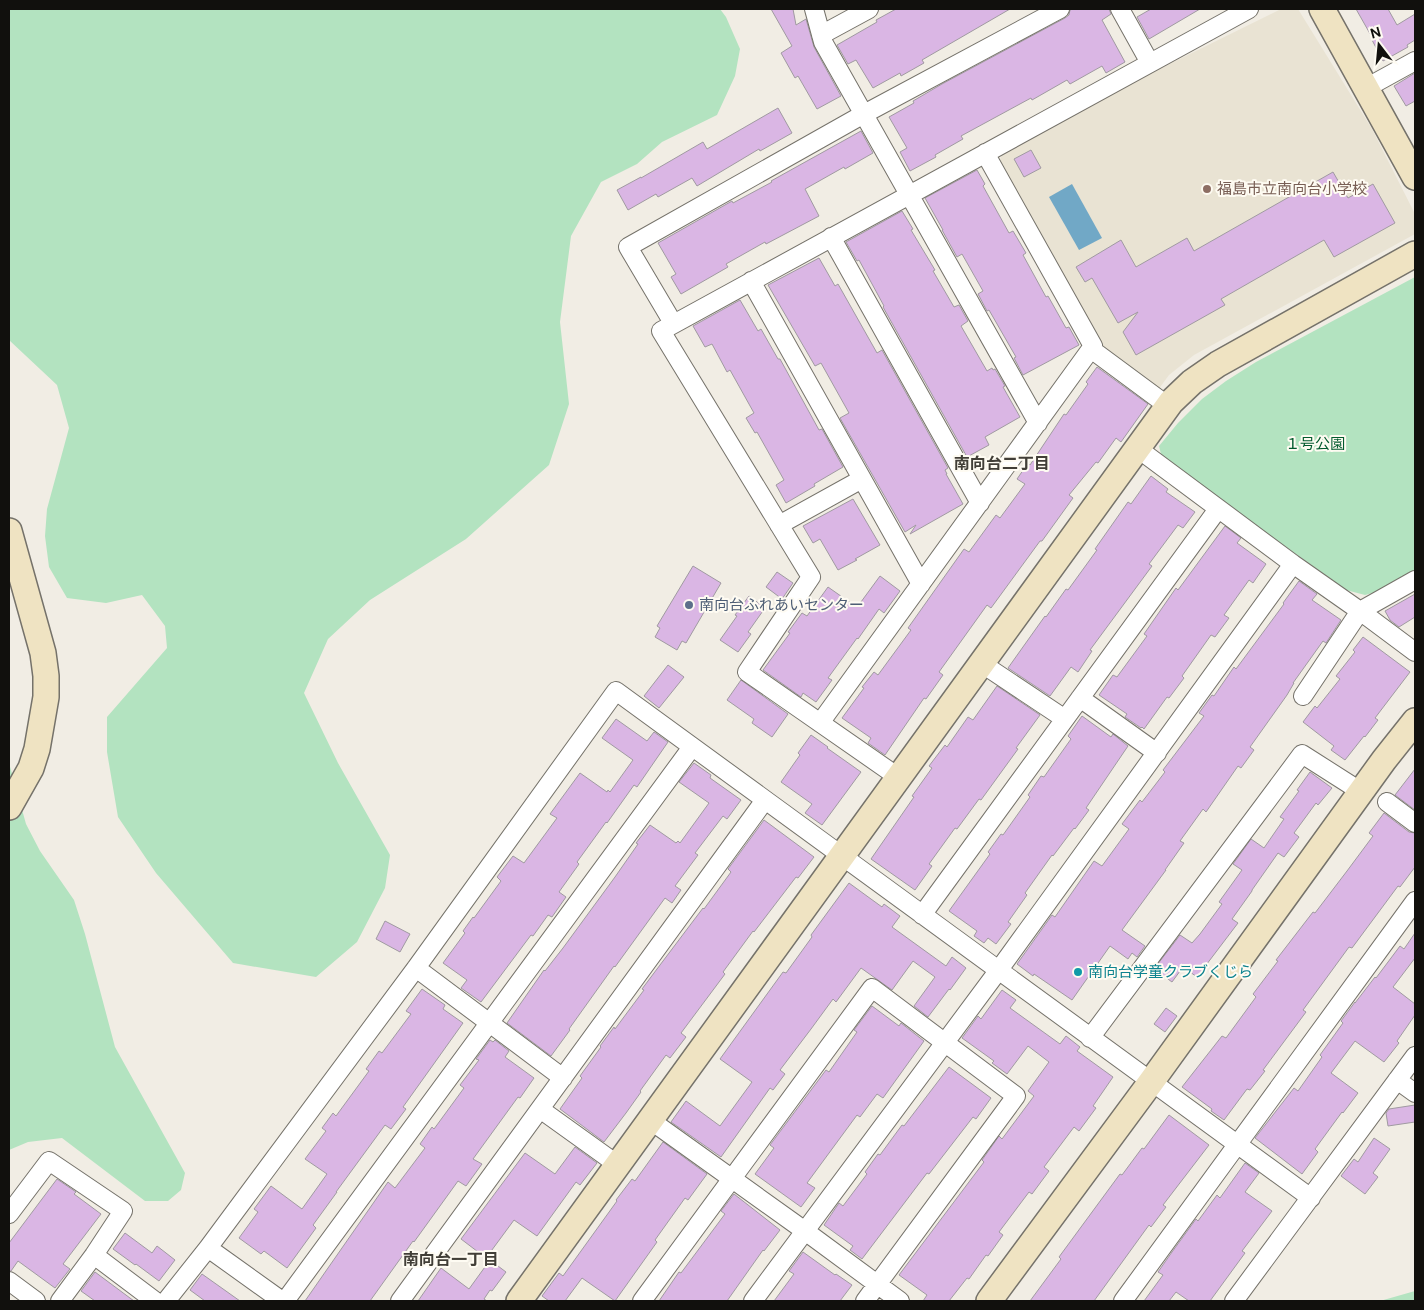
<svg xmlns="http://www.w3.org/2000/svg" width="1424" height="1310" viewBox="0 0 1424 1310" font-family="'DM Sans','Noto Sans JP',sans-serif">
<rect width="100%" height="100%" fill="#f1ede4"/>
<!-- built -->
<path fill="#e9e3d3" d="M1281 9H1298L1372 129 1415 214V234L1194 355 1169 375 1158 390 1099 345 999 163 1003 151 1129 84Z"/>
<!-- green -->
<path fill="#b3e3c0" d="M9 9H720L726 17 740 49 735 76 717 115 662 142 637 164 601 182 571 236 560 322 569 404 549 465 466 539 370 600 328 639 304 693 338 763 390 855 385 888 357 942 316 977 233 963 156 873 118 817 107 752V717L167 648 165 626 142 595 106 603 67 598 49 567 45 536 47 509 69 428 57 385 9 340Z
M1415 277V573L1384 590 1365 595 1346 590 1162 458 1159 446 1178 423 1202 399 1226 381 1256 362Z
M9 763 26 824 40 851 74 900 85 934 115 1047 185 1173 181 1190 168 1201H145L62 1138 28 1142 9 1150Z
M1415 1291V1301H1380Z"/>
<!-- water -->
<path fill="#71a8c6" d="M1072 184 1102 238 1079 250 1049 197Z"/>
<!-- building -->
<path fill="#dab6e4" stroke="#a09aa1" d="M771 9H793L796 25 806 19 814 47 841 96 817 109 798 76 795 78 781 53 792 46Z
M896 9H1010L922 60 924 63 901 76 900 73 873 88 856 60 848 64 837 45 877 22 876 20Z
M1073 9H1109L1111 14 1102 20 1125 62 1106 73 1102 66 1070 84 1067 80 1032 100 1031 98 961 136 963 139 935 155 936 157 910 171 900 152 907 148 889 117 914 103 913 101 942 84 1065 18 1069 15 1070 10Z
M1151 9H1200L1149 39 1137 17Z
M1356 9H1388L1397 25 1415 14V40L1407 45 1408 47 1383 61 1372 40 1373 39Z
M1415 73V101L1406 106 1394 86Z
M778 108 792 133 760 151 759 149 697 186 692 178 658 197 656 194 628 210 617 190 641 177V178L703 142 707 149Z
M861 131 873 153 845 169 844 167 805 189 819 216 766 244 765 242 726 264 728 267 681 294 671 277 676 274 658 243 732 201 733 203 772 182 771 181Z
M1031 150 1041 168 1024 177 1014 159Z
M977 170 985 184 983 186 1009 233 1013 231 1026 253 1023 255 1046 297 1048 296 1066 328 1069 327 1079 345 1023 375 1014 358 1016 357 989 310 987 311 978 294 983 291 962 254 957 257 942 230H943L925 198Z
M1333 172 1348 198 1373 184 1395 223 1334 257 1324 240 1221 299 1225 305 1136 355 1123 332 1138 312 1118 323 1092 278 1085 282 1076 267 1121 240 1136 267 1187 238 1194 251Z
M902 211 913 229 911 230 935 270 933 271 954 307 959 305 968 321 961 326 987 371 992 368 993 370 995 369 1005 386 1003 387 1020 417 985 437 989 445 967 457 883 307 884 306 859 260 857 261 846 242Z
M819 258 835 286 838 284 877 353 882 350 948 468 945 470 947 474H946L963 504 910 534 916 525 905 532 840 418 849 413 821 363 815 366 768 285Z
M740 300 758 331 761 329 778 359H780L819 430 822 429 843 467 814 484 815 486 786 503 776 485 784 480 757 432 755 433 746 418 754 413 730 370 727 372 712 344 705 347 693 326Z
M1097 367 1148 404 1121 442 1116 438 1098 463 1096 462 1069 495 1073 498 1042 541H1040L991 608 987 605 939 672 943 675 926 699 924 698 885 755 868 743 871 738 842 718 864 688 862 687 874 672 878 675 911 630 908 628 964 549 969 552 996 515 1000 518 1025 484 1017 479 1028 463 1030 465 1064 414 1066 415 1088 384 1086 382Z
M1151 476 1168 489 1166 492 1195 512 1183 528 1178 525 1149 564 1152 566 1090 650 1092 651 1078 672 1071 667 1050 696 1008 668 1045 616 1046 617 1066 589 1068 590 1097 550 1095 549 1128 502 1131 504Z
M853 499 880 545 855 559 857 560 838 570 820 539 813 543 803 526Z
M1225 526 1241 538 1237 543 1266 564 1253 583 1249 580 1224 615 1229 618 1215 637 1211 635 1182 676 1184 678 1169 698 1167 697 1144 729 1142 727 1141 728 1125 717 1127 714 1099 695 1113 675 1117 677 1147 636 1144 634 1176 588 1178 590Z
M693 566 721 583 686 643 682 641 677 650 655 637 660 628 657 626Z
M777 572 793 583 782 599 766 587Z
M880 576 900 591 884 613 879 609 858 639 857 638 828 678 832 680 816 702 803 693 801 697 763 670 790 633 788 632 802 613 807 616 828 587 855 606 856 604 858 606Z
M1299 581 1317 594 1312 600 1341 620 1326 643 1323 641 1293 683H1294L1287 695 1250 747 1254 750 1241 768 1238 766 1206 812 1203 809 1180 841 1184 843 1165 870H1166L1122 930 1145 946 1137 957 1132 953 1128 959 1110 946 1072 1000 1034 974 1033 976 1017 964 1052 915 1055 917 1094 861 1102 866 1129 829 1122 824 1140 800 1142 802 1165 772 1163 770 1204 716 1199 713 1212 695 1214 696 1234 667 1236 669 1284 604 1283 603Z
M1415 594V617L1399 627 1390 620 1385 611Z
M749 596 765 608 748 632 751 634 738 652 720 640 737 616 735 615Z
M1363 637 1410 672 1375 718 1378 720 1365 737 1364 736 1345 760 1331 750 1334 746 1303 722 1315 706 1317 708 1340 679 1336 676 1355 652 1353 650Z
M668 665 684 677 659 708 644 696Z
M741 680 788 714 772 737 752 723 754 719 727 700Z
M997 686 1040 715 1016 748 1018 749 981 800 979 799 957 829 955 828 929 864 932 866 915 890 871 859 914 797 912 796 932 768 929 766 945 745 947 747 968 717 973 720Z
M1082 716 1111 737 1113 734 1128 746 1086 808 1089 810 1075 829 1074 828 1053 856 1052 855 1025 893 1027 895 1008 922 1011 924 996 944 988 938 984 943 974 936 977 931 949 911 990 854 988 852 1001 834 1003 835 1030 797 1028 795 1041 776 1044 777 1071 739 1068 736Z
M616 719 647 741 654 732 668 742 637 787 634 785 607 823 606 822 577 862 579 864 559 892 566 897 552 917 548 915 533 936 531 935 481 1002 461 988 467 980 443 963 465 933 463 931 473 917 474 918 501 881 497 877 513 856 524 863 557 818 550 814 580 773 607 792 608 790 610 792 633 760 602 738Z
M811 735 828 747 827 748 861 772 822 825 805 813 812 804 781 782 800 755 798 753Z
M694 763 711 775 710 778 741 800 727 819 723 816 695 853 698 855 675 886 681 890 672 903 665 898 615 967 614 966 569 1029 570 1030 551 1056 507 1023 544 970 545 971 563 948 615 877 638 844 636 843 650 825 676 843 678 841 680 843 709 803 679 782Z
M1415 769V810L1395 795Z
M1310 772 1332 788 1318 805 1316 803 1294 833 1299 837 1284 857 1278 853 1252 890V891L1232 919 1238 923 1197 977 1183 967 1172 982 1154 969 1180 935 1192 943 1200 934 1222 904 1219 902 1242 870 1233 864 1251 839 1264 848 1284 819 1280 817 1299 791 1297 790Z
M1384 813 1409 832 1415 833V867L1400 887 1398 886 1352 948 1349 947 1303 1010 1306 1012 1263 1070 1265 1071 1250 1090 1247 1089 1224 1120 1211 1111 1212 1109 1182 1087 1222 1036 1226 1038 1256 997 1253 994 1278 961 1276 960 1313 912 1315 913 1347 871 1373 836 1369 833Z
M764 820 814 857 798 878 796 877 754 932 753 931 723 972 725 974 681 1033 686 1037 670 1058 666 1055 640 1091 641 1092 626 1113 604 1142 560 1109 582 1078 580 1076 601 1047 600 1046 614 1027 615 1029 644 990 642 989 660 965 703 908 704 909 731 872 728 869Z
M849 883 882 907 884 904 900 916 892 927 946 966 952 957 966 968 950 990 949 989 928 1017 914 1006 935 977 913 961 892 990 861 968 836 1002 833 999 811 1029 780 1070 785 1074 773 1090 770 1088 721 1157 671 1122 686 1101 720 1126 752 1082 720 1059 783 972 786 973 812 937 811 935Z
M385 921 410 934 400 952 376 939Z
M1415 933V958L1393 987 1415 1004V1015L1397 1041 1399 1043 1384 1062 1355 1041 1331 1073 1358 1093 1343 1113 1342 1112 1315 1149 1318 1152 1302 1174 1255 1138 1294 1088 1298 1091 1322 1057 1320 1055 1343 1023 1341 1021 1355 1002V1003L1375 977 1376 978 1400 946 1404 949Z
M422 989 445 1005 443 1009 463 1023 403 1107 406 1109 391 1129 385 1125 336 1192H337L313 1225 316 1228 287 1268 264 1251 261 1254 239 1238 258 1212 254 1209 271 1186 302 1209 327 1174 305 1159 326 1131 322 1128 333 1113 336 1116 369 1071 366 1069 379 1051 382 1053 411 1014 406 1011Z
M1002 990 1016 1000 1010 1008 1060 1044 1066 1036 1080 1047 1077 1051 1113 1077 1093 1106 1096 1108 1079 1131 1074 1127 1044 1167 1049 1171 1032 1194 1029 1192 999 1232 1003 1235 988 1256 986 1255 969 1279 967 1278 949 1301H923L927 1295 899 1275 984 1162 982 1160 999 1136 1002 1139 1034 1096 1028 1091 1049 1062 1028 1046 1007 1074 992 1063 994 1061 962 1038 978 1016 981 1019Z
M872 1006 899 1026 901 1023 924 1041 883 1098 877 1094 860 1117 857 1115 807 1183 815 1188 801 1207 755 1174 774 1148 770 1145 826 1070 829 1072 857 1032 854 1030Z
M1166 1008 1177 1016 1165 1032 1154 1024Z
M490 1040 493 1042 495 1040 509 1051 505 1057 534 1078 520 1098 518 1097 473 1159 482 1164 466 1186 458 1181 414 1242 413 1241 370 1301H305L388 1182 395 1188 425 1148 420 1144 432 1127 434 1129 464 1088 460 1085 479 1060 476 1059Z
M949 1067 991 1098 976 1119 973 1117 929 1174 927 1173 862 1259 850 1250 853 1246 824 1225 839 1203 843 1206 867 1174 865 1172 878 1154 880 1155 902 1125 904 1126Z
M1415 1105V1122L1388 1126 1386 1113 1389 1109Z
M1169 1115 1209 1145 1163 1205 1166 1207 1151 1227 1149 1225 1094 1301H1030L1061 1259 1059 1257 1120 1174 1122 1175 1142 1148 1144 1149Z
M1374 1138 1390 1149 1373 1173 1378 1177 1365 1194 1341 1176 1354 1159 1358 1162Z
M663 1142 707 1174 688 1200 685 1198 655 1240 657 1242 615 1301 582 1278 565 1301H549L542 1296 559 1273 563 1276 617 1201 616 1200 632 1179 635 1181Z
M575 1147 597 1163 580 1185 576 1182 537 1236 514 1220 486 1258 461 1239 525 1153 555 1174Z
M1245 1163 1259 1173 1245 1192 1272 1211 1242 1251 1245 1253 1210 1301H1189L1176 1292 1169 1301H1144L1163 1275 1158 1272 1172 1252 1196 1219 1198 1221 1217 1195 1220 1198Z
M57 1179 76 1192 74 1194 101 1214 63 1264 70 1269 55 1288 18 1261 11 1271H9V1243Z
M734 1194 780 1230 764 1251 763 1250 727 1301H659L679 1272 681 1273 725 1214 721 1211Z
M125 1233 152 1253 157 1246 175 1260 159 1281 136 1264 135 1265 113 1249Z
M803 1252 835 1275 836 1274 852 1285 840 1301H774L794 1274 789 1271Z
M490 1260 506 1272 492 1291 490 1290 484 1299 487 1301H418L441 1268 469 1289Z
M95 1272 134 1301H95L81 1291Z
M202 1274 240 1301H205L190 1290Z"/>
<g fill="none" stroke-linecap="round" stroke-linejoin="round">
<defs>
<path id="street" d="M814 9 823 42 1038 423
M1120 9 1150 63
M821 35 869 9
M1366 88 1415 61
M831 237 980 503
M751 281 921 584
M673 323 628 247 864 114 1060 9
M1091 349 1168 406
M1137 448 1293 564 1360 611 1415 580
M779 525 862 479
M981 663 1065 719
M1303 696 1360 611 1415 652
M1080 698 1157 753
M820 723 1093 346 985 153
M898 777 747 672 811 577 661 331 1249 9
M1387 802 1415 823
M922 915 1218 509
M416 968 563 1078
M1090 1038 1302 754 1360 791
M1397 1080 1415 1093
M540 1109 618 1165
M650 1120 805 1231 900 1301
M9 1214 49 1161 123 1211 94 1255 60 1301
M208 1248 282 1301
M94 1255 155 1301
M9 1281 36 1301
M166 1301 208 1248 416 968 616 691 1311 1198
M285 1301 692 747
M400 1301 765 800
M642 1301 872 988 1016 1096 865 1301
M753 1301 998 971 1293 564
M1123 1301 1415 901
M1234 1301 1415 1056"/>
<path id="secondary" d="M1322 9 1415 177
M9 531 43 653 46 676V697L37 749 31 768 9 807
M519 1301 1171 402 1192 382 1218 364 1415 254
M989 1301 1151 1082 1384 760 1415 721"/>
</defs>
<!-- street casing -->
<use href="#street" stroke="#75726a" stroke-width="20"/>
<!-- secondary casing -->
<use href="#secondary" stroke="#75726a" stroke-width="28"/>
<!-- street -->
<use href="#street" stroke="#fff" stroke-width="18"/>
<!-- secondary -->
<use href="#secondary" stroke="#efe3c2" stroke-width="25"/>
</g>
<!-- markers -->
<circle fill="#8d6e63" stroke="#fefbf2" stroke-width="2" cx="1207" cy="189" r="5"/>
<circle fill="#5c6f8a" stroke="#fefbf2" stroke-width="2" cx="689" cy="605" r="5"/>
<circle fill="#0f9aa8" stroke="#fefbf2" stroke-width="2" cx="1078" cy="972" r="5"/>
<g text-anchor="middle" stroke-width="4" stroke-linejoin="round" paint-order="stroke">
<!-- education labels -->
<g font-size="15" fill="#785e54" stroke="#fefbf2" text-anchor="start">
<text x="1217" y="194">福島市立南向台小学校</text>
</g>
<!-- park labels -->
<g font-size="15" fill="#035a2e" stroke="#fefbf2">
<text x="1315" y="449">１号公園</text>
</g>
<!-- service labels -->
<g font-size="15" fill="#4e5e75" stroke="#fefbf2" text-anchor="start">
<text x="699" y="610">南向台ふれあいセンター</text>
</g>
<!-- culture labels -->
<g font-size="15" fill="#0d838f" stroke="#fefbf2" text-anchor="start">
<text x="1088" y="977">南向台学童クラブくじら</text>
</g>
<!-- neighbourhood labels -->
<g font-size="16" font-weight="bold" fill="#413e37" stroke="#fefbf2">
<text x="1002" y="469">南向台二丁目</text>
<text x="451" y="1265">南向台一丁目</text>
</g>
</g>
<!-- border -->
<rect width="1424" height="1310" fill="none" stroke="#11100d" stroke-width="20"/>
<!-- north arrow -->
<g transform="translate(1379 45) rotate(344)" stroke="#fefbf2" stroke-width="4" paint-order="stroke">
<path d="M0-4L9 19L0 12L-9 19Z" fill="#11100d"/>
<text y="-8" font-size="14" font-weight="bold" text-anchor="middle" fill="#11100d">N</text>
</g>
</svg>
